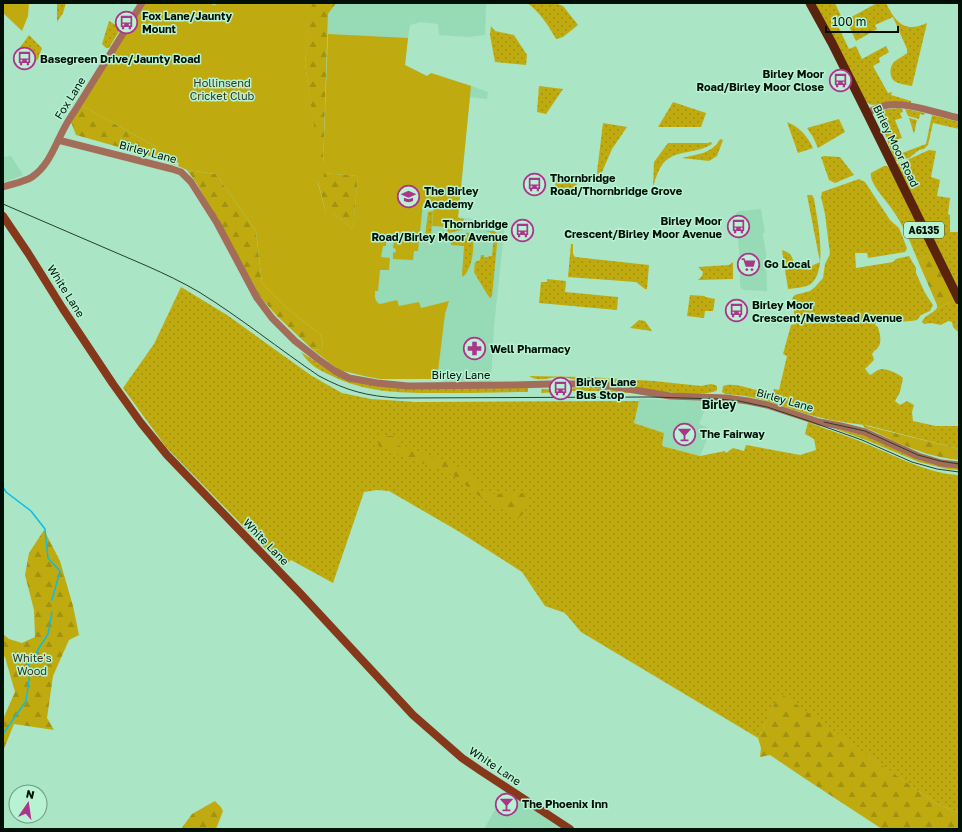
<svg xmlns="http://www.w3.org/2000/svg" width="962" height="832" viewBox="0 0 962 832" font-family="'Golos Text',sans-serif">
<defs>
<pattern id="grass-dots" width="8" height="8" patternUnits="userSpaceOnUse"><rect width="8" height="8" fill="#bfab10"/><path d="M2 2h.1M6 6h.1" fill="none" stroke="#a2920e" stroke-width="1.8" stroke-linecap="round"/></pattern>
<pattern id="forest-firs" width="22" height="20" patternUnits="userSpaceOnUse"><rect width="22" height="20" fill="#bfab10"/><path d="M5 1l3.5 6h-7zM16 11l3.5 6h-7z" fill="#a2920e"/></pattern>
</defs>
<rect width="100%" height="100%" fill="#aae5c5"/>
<!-- built -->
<path fill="#97dab6" d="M336 3H487L486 7 485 35 469 37 439 35 438 24 421 22 410 25 408 38 405 65 427 76 431 73 469 85 488 92 487 99 470 97 458 217 505 224 494 326 491 382H442L443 374H438L437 379H380L364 376 323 173 328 14Z
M11 156 23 175 3 183V157Z
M761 209 765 233H763V236L766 252 767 291 744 290 742 289 740 286V261L736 216V213L739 211Z
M639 399 708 401 699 424 711 429 700 456 662 446 664 433 634 423Z
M506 791 564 829H539L537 828 536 829H484Z"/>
<!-- grass -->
<path fill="url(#grass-dots)" d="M57 3H66L63 13 57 22Z
M527 3H555L563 6 578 25 563 37 556 39C548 25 540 12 527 3Z
M815 3H835L842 18 836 22 849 49 856 46 862 59 886 46 889 52 879 58 880 62 873 66 888 93 892 92 891 95 911 101V104C904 103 898 102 891 102 879 102 875 109 864 101Z
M877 3H886C895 21 904 34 927 23L912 86C907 85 900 84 896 82 889 78 889 67 894 62 898 58 903 57 907 53V49L893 17 875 25 877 29 856 41 846 20Z
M109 21 121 28 109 48H106L102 44Z
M491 26 495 31 514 35 527 55 526 65 495 62 490 35Z
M29 35 42 48 38 59 34 62 30 61 16 53Z
M539 86 563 89 546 114 537 112Z
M673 102 706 113 701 127H658Z
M899 108 902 109 903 112 900 113 902 118 895 120 902 138 898 139 899 142 897 143 899 146 894 147 897 155 926 144 932 115 959 122V129L933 123 928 145 924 149 919 150 909 158 896 161 894 159 877 112 888 109Z
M905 109 925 113 924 115 920 114 919 119 908 116Z
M909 118 917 120 914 134Z
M839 119 845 132 818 148 813 137 807 128Z
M787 122C799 127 807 135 813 148L798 153Z
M603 123 627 127 612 149 599 179 597 172Z
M720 139 723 140 717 156 709 161 682 158C697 154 712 154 720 139Z
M711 142 712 144C704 149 697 150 688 152 663 156 660 165 653 187L654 162 668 143H708Z
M929 150 936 151 931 177 940 180 937 196 950 198 948 214 950 215V232H958V266L959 267V292L896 165Z
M824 156 840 157 854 175 835 183 829 180 821 157Z
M884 166H887L890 169 931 251 918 261C910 241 902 222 889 205 884 198 869 182 871 173Z
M556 177 577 179 576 192 555 190Z
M859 179 865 182 890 220 899 228 907 248 905 252 868 258 867 253H855L856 268 893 262 896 259 909 256 916 268V273L925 293 933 305 930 311 921 315 917 320C907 322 888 322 877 320L875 325 878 327C880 335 883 343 876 350H875L872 354 874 359 873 361 865 369 870 375C874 373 878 369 882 369 887 369 900 374 903 378L900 392 895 401 900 405 907 401 914 405 912 412 913 421 936 426H959V449L870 426 830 420 810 415 760 399 745 396 725 394 722 392 723 386C732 382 747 388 757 390 762 397 764 395 773 393L774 389 779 390 787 356 783 354 791 325 796 324 792 300 793 297 795 295 810 291 815 287 823 278 825 264 830 254 825 214 821 197 822 192Z
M807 195H812L814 199C817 218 828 268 812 283 806 288 795 288 788 289L782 250C794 254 792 258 795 269L809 267 820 262Z
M433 211 431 236H425L428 212Z
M458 218 464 219V227L461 230 442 235 443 232H447L448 227Z
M486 231H494L498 234 492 296 490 298 487 294 475 274 474 272 475 262 480 260 481 255H484V257H488L489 256H492L494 235 491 234 490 232Z
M471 232 474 234C473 248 474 266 463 277L462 275 464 246 451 245V242L442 241V240Z
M571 244H573V254L575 257 649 265 647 289H645L636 282 568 277Z
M733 262V279L698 280 702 276 703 272 698 267 729 265Z
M547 279 566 281 565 292 618 297 617 310 539 303 541 282H547Z
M181 287 227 315 312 376 342 393 371 399 416 402 639 401 634 423 664 433 662 446 700 456 725 451 726 453 733 448 744 451 746 445 800 455 816 450 814 439 805 434 808 422C828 430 849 436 869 445 898 457 926 473 959 475V813L937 804 780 694 758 738 581 632 565 613 545 606 522 572 458 531 389 491 377 490 364 492 333 583 291 560 283 567 166 447 123 388 154 344Z
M690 295 705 296V297L715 299 713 311H705L704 318 687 316Z
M955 300 959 308V338L958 332 953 327 952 322 948 321 941 325 931 323 924 324 922 322C924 315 933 314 937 308L941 307Z
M639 320 645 321 652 331 630 328Z
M301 352 327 369 355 382 528 388V392C503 392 479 393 455 393 412 393 371 395 332 376 319 370 309 365 301 352Z
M529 376 583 377 580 381C573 379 565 377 558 377 549 378 537 382 529 376Z
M587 377 654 381 701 386 711 384 715 385 717 386V390C704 401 604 384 583 382Z
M582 387 601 389 605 388 633 393H604V391H572L541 393 542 389 564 390Z
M830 427 864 435 959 468V470L947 469 919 462 866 440Z"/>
<!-- forest -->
<path fill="url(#forest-firs)" d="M311 3H336L328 14 323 168 319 167 305 63Z
M81 105 158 148 154 157 76 135 71 122Z
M187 170 216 174 256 231 262 283 288 309 320 334 323 344 321 350 312 349 277 316 261 298 197 184Z
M323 173 358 176 353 229 332 213H326L318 182Z
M931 251 955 300 941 307 937 308V305L918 261Z
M863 425 959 449V460C937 458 916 451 896 442 885 437 877 432 865 428Z
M381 436H398L399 446 450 463 472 473 481 491 494 494 525 493 531 500 522 515 516 519 500 508 476 494 461 481 445 470 421 463 378 446Z
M44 530 60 561 73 606 79 635 69 640 53 676 47 718 54 730 14 724 3 751V719L15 692 5 657 3 656V634L9 639 22 643 35 637 34 610 25 575 29 553Z
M780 693 937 804 959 813V829H882L804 778 770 755 760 757 761 748 758 738Z
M215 801 220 806 223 811 216 829H181L192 814Z"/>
<!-- park -->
<path fill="#bfab10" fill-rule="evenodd" d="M3 3H29L28 16 22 31 3 13Z
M146 3H206L215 5 217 3H312L305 63 320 167H323L328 34 408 38 405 65 427 76 431 73 471 86 458 218 448 227 432 226 434 204 423 203 418 251H414L413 260 393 259V252L395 253 396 249 393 248 394 239 392 238V240L386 239V246H383L381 257 390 258 389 270H380L378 291H375C375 296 374 301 380 304L397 300 399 306 419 302 421 308 449 301 445 314 437 379H380L364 376 339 370 312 349 321 350 323 344 320 334 288 309 262 283 256 231 216 174 187 170 178 166 179 163 176 162 175 165 154 157 158 148 81 105ZM324 173 358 176 353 229 332 213H326L318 183 323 182Z"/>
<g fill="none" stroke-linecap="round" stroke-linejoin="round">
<!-- stream -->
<path stroke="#07bfe7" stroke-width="1.5" d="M3 487 6 492 31 511 45 529 48 558 60 571 52 600
M3 734 26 701 30 674 27 667 48 634 52 612"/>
<!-- tertiary -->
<path stroke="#a46d5a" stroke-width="7" d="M867 113C874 110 880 106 888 105 907 102 940 114 959 118
M58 140 172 169 181 172 191 182 217 223 257 298 272 318 295 341 318 359 335 371 349 378 377 383 408 386 513 385 551 384H589L610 386 670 396 726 398 748 401 767 405 819 422 841 426 865 432 918 456 941 463 959 465
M3 187C12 184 24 182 32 177 50 165 56 142 66 125 69 119 73 114 76 109L142 3"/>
<!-- secondary -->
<path stroke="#86381a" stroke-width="8" d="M3 216 28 253 63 309 113 384 141 423 167 455 299 592 413 715 462 758 481 771 570 829"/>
<!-- primary -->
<path stroke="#5a230e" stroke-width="9" d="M810 3 832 43 867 113 959 300"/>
<!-- tram -->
<path stroke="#253f30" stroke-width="1" d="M3 204 147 266C165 274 182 282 199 292 241 318 279 349 319 376 347 391 367 396 398 398L650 397 718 399 739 401 767 407 806 420 862 440 912 462 937 469 959 472
M824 422 865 431 918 455 940 461 959 464"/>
</g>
<!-- icons -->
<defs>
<symbol id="bus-ring" viewBox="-11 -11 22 22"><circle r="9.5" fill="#b7f2d2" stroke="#ac358c" stroke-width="1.5"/><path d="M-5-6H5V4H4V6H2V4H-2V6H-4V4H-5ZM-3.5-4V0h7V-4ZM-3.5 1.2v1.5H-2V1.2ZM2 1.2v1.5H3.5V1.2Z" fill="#ac358c"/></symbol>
<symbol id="school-ring" viewBox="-11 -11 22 22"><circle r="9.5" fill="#b7f2d2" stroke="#ac358c" stroke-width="1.5"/><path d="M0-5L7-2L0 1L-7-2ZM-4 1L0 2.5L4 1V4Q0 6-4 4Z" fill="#ac358c"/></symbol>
<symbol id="supermarket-ring" viewBox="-11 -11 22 22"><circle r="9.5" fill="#b7f2d2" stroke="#ac358c" stroke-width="1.5"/><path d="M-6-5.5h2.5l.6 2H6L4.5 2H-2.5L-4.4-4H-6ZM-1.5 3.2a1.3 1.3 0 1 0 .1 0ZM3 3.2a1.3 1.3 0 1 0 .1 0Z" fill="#ac358c"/></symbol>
<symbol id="pharmacy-ring" viewBox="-11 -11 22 22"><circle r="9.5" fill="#b7f2d2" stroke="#ac358c" stroke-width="1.5"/><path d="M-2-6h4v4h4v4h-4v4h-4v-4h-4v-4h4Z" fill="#ac358c"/></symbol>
<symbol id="bar-ring" viewBox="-11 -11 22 22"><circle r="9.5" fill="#b7f2d2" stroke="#ac358c" stroke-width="1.5"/><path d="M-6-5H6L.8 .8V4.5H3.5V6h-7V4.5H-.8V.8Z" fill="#ac358c"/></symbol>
</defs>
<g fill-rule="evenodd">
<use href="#bus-ring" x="114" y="10" width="25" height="25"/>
<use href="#bus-ring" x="12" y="46" width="25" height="25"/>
<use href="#bus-ring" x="828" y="68" width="25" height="25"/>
<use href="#bus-ring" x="522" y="172" width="25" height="25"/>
<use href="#school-ring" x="396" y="184" width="25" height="25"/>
<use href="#bus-ring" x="726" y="214" width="25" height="25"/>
<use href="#bus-ring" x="510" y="218" width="25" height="25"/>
<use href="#supermarket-ring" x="736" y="252" width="25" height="25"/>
<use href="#bus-ring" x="724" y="298" width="25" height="25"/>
<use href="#pharmacy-ring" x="462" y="336" width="25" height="25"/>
<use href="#bus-ring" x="548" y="376" width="25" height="25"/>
<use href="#bar-ring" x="672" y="422" width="25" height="25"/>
<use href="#bar-ring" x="494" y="792" width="25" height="25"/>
</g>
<g text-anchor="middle" stroke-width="3" stroke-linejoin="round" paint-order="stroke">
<!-- shield labels -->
<rect fill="#b7f2d2" stroke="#375443" stroke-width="1" x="904" y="222" width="40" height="16" rx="3"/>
<g font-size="10" font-weight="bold" fill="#001006">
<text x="924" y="234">A6135</text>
</g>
<!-- poi labels -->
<g font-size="11" font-weight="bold" fill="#001006" stroke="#b7f2d2" text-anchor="start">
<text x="142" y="20">Fox Lane/Jaunty<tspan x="142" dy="13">Mount</tspan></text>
<text x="40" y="63">Basegreen Drive/Jaunty Road</text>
<text x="824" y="78" text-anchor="end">Birley Moor<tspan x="824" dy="13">Road/Birley Moor Close</tspan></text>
<text x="550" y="182">Thornbridge<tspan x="550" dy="13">Road/Thornbridge Grove</tspan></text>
<text x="424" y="195">The Birley<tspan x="424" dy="13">Academy</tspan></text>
<text x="722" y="225" text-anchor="end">Birley Moor<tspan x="722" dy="13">Crescent/Birley Moor Avenue</tspan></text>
<text x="508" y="228" text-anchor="end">Thornbridge<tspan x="508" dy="13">Road/Birley Moor Avenue</tspan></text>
<text x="764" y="268">Go Local</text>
<text x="752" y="309">Birley Moor<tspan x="752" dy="13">Crescent/Newstead Avenue</tspan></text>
<text x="490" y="353">Well Pharmacy</text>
<text x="576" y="386">Birley Lane<tspan x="576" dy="13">Bus Stop</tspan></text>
<text x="700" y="438">The Fairway</text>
<text x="522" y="808">The Phoenix Inn</text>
</g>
<!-- park labels -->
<g font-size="11" fill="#3a361e" stroke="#b7f2d2">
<text x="222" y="87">Hollinsend<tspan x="222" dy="13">Cricket Club</tspan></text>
<text x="32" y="662">White's<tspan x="32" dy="13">Wood</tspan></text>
</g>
<!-- street labels -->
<g font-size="11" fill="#001006" stroke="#b7f2d2">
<text transform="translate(70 98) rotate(-58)" y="4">Fox Lane</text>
<text transform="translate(896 146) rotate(64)" y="4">Birley Moor Road</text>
<text transform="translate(148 152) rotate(15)" y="4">Birley Lane</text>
<text transform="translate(66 291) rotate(58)" y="4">White Lane</text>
<text x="461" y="379">Birley Lane</text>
<text transform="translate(785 400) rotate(16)" y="4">Birley Lane</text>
<text transform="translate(266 542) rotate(46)" y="4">White Lane</text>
<text transform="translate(495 766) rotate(34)" y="4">White Lane</text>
</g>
<!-- neighbourhood labels -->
<g font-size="12" font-weight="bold" fill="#001006" stroke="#b7f2d2">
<text x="719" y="409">Birley</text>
</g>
</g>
<!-- border -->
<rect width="962" height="832" fill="none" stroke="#001006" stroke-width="8"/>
<!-- north arrow -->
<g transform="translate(28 804) rotate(13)"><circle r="19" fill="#b7f2d2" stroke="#6e9880"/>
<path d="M0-3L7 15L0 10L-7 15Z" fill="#ac358c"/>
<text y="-6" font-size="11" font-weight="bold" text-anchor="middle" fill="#001006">N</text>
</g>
<!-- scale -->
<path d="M826 26v6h72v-6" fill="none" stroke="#001006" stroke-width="2"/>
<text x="832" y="26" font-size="12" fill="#001006" stroke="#b7f2d2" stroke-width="3" paint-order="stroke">100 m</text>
</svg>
